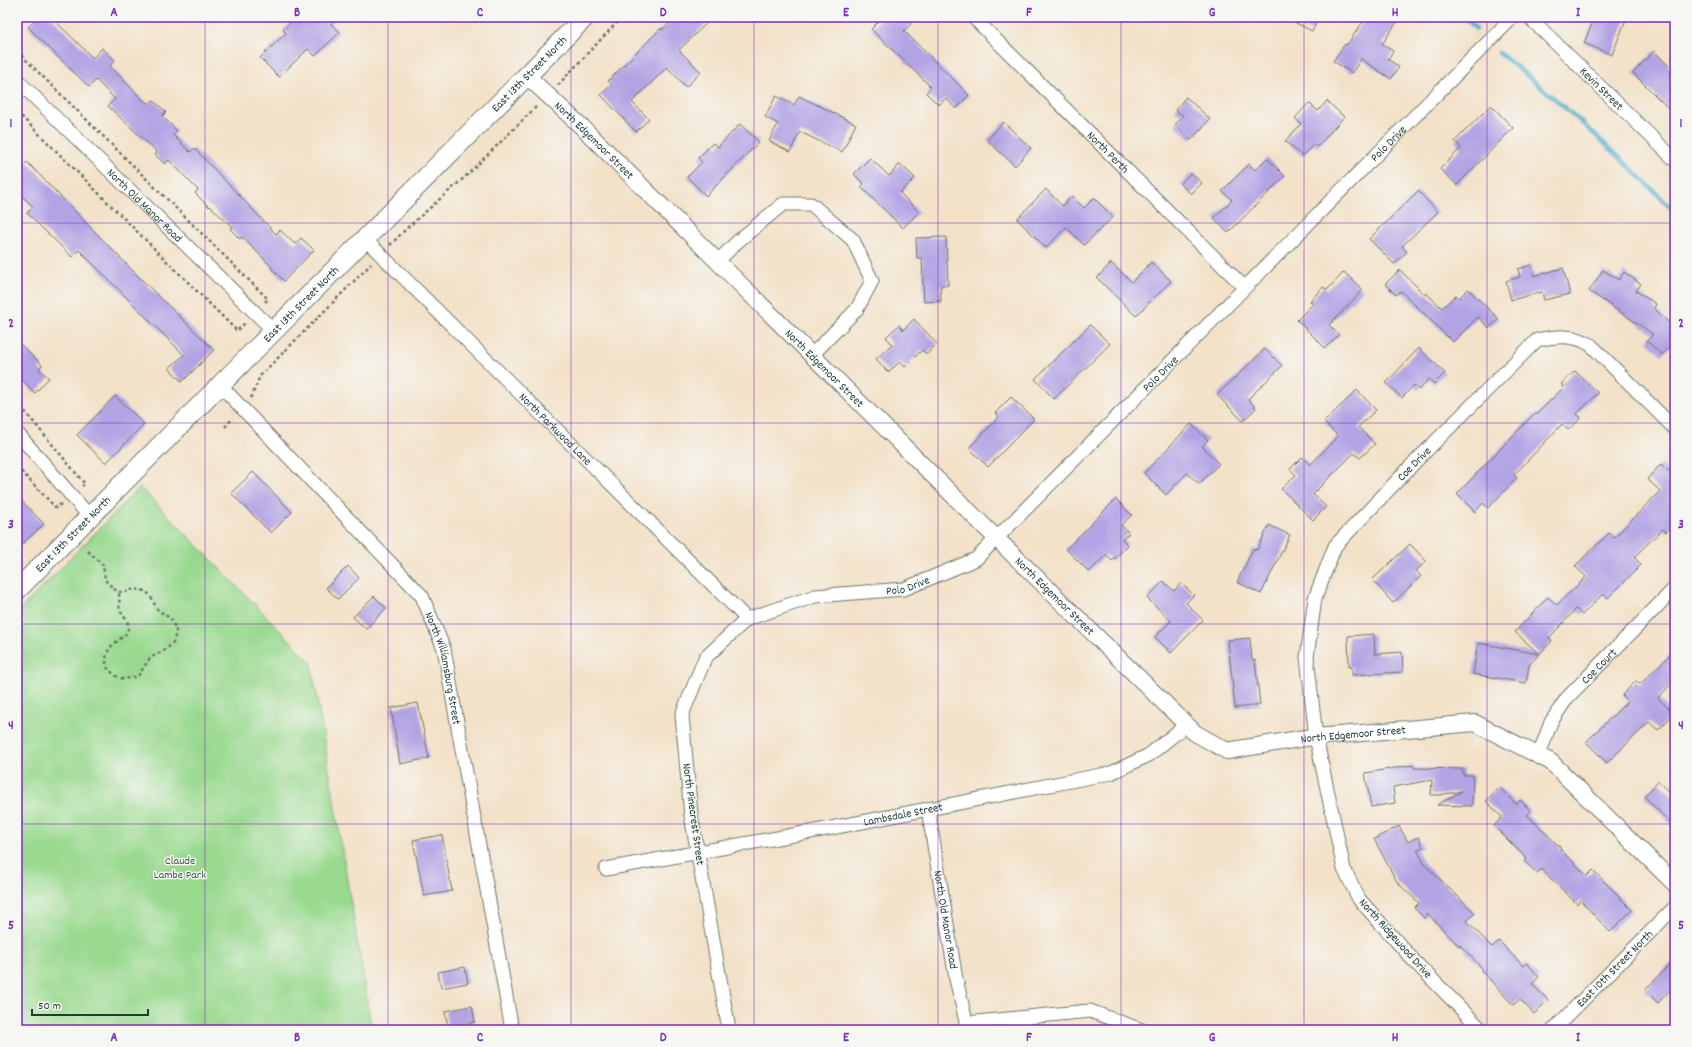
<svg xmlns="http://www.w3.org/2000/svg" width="1692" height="1047" viewBox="0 0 1692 1047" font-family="Dekko,sans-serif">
<rect width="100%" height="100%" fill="#f6f6f2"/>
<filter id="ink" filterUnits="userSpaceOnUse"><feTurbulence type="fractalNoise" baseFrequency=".025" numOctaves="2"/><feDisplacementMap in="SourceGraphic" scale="8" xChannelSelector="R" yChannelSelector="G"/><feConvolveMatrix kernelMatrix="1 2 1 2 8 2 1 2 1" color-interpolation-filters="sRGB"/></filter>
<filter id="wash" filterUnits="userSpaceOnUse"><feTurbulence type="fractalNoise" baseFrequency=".012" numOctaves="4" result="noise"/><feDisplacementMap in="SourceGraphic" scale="16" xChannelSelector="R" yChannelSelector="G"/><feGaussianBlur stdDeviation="0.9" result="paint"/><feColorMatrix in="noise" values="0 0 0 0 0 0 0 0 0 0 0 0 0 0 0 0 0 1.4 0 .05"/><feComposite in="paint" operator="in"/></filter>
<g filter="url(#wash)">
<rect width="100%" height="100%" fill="#f3e1c8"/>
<!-- green -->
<path fill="#99d98e" stroke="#5c8b61" d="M140 487 311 662 372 1030H17V613Z"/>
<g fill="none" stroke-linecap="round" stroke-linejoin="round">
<!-- stream -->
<path stroke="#48aac8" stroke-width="4.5" d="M1465 17 1476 29
M1499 53C1561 102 1619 155 1675 212
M17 1029 18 1030"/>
</g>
<g id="blocks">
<!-- building -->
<path fill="#b2a3e4" d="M38 17H51L93 58 102 48 115 60 110 66 142 99 149 104 153 100 166 112 162 116 177 131 173 135 190 152 194 148 276 234 280 230 295 244 301 238 314 250 284 281 271 268 272 267 242 237 240 239 230 229 232 227 210 206 209 207 195 193 198 190 169 160 165 164 155 155 157 152 108 106 115 99 96 80 89 87 28 27Z
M296 17H338L331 24 340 32 315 56 308 49 279 77 260 58 286 33 283 30Z
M676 17H713L679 50 701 72 686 87 667 67 632 102 649 119 636 132 601 95 612 84 608 81 661 28 662 30Z
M883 17H904L911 24 904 31 969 95 956 109 946 98 939 105 926 93 931 87 871 29Z
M1284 17H1319L1312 31Z
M1366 17H1390L1397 22 1382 44 1393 51 1388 59 1399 67 1391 79 1361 59 1352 73 1333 61 1345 44 1347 45Z
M1595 17H1627L1612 55 1584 43Z
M1654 51 1675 72V115L1633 73Z
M776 96 794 105 799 96 856 124 842 152 800 132 790 152 769 141 778 124 765 117Z
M1186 97 1210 119 1191 140 1175 125 1183 116 1175 110Z
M1327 101 1344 117 1317 147 1314 144 1302 156 1285 141 1301 124 1295 118 1309 103 1318 111Z
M1491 105 1513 128 1457 185 1440 169 1461 148 1455 141Z
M1003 122 1031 148 1015 166 987 140Z
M740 124 759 142 706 196 687 177 702 162 698 158 713 143 718 147Z
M870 158 889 176 900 164 915 178 900 193 919 212 903 228 861 187 864 184 854 174Z
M1267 158 1285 176 1228 233 1214 218 1232 200 1222 191 1249 164 1255 170Z
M27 162 137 275 214 350 182 382 169 368 184 355 79 250 72 257 27 213 33 207 17 191V172Z
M1191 173 1202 183 1191 194 1180 184Z
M1046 189 1062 206 1072 196 1084 208 1094 198 1113 217 1084 245 1066 227 1046 248 1017 219Z
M1418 191 1438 212 1402 246 1407 252 1394 264 1369 239Z
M946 237 948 285 940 286 941 301 924 302 922 258H917L916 238Z
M1151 262 1171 281 1136 316 1097 278 1111 263 1132 282Z
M1531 265 1534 276 1563 268 1570 294 1544 300 1542 292 1511 300 1506 281 1520 277 1518 269Z
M1400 270 1425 295 1426 293 1442 308 1456 295 1459 298 1468 289 1499 319 1489 328 1478 317 1453 342 1401 291 1396 295 1385 284Z
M1603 270 1619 280 1624 272 1641 284 1636 291 1656 304 1654 308 1675 329V342L1662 355 1647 341 1653 334 1589 291Z
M1344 272 1363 290 1329 325 1339 335 1325 348 1297 320 1313 304 1310 301 1323 287 1327 290Z
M914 319 937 344 927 354 922 350 905 367 900 362 888 372 876 359 892 344 886 337 899 325 903 330Z
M1090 325 1110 344 1054 399 1035 379Z
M17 341 42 365 39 369 49 378 35 393 17 375Z
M1419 348 1445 373 1434 384 1429 379 1419 390 1414 385 1402 398 1386 383Z
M1265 349 1282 366 1248 399 1256 408 1243 421 1217 395Z
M1575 371 1598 393 1577 414 1581 418 1568 430 1562 424 1514 475 1517 478 1488 508 1483 503 1475 512 1457 494 1534 414 1536 415 1564 387 1561 384Z
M1357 390 1376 410 1358 427 1375 444 1360 458 1354 453 1313 494 1326 507 1313 520 1281 489 1296 475 1290 469 1302 457 1310 465 1338 436 1324 422Z
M115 396 144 424 106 463 77 435Z
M1011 397 1034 419 988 467 969 448 999 417 995 413Z
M1191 424 1208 440 1202 446 1219 464 1199 484 1187 473 1166 495 1144 473Z
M1661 464 1675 477V522L1666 532 1663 529 1634 557 1641 565 1608 598 1603 594 1582 615 1576 609 1549 638 1552 641 1529 665 1526 683 1473 674 1478 643 1539 654 1515 632 1548 597 1557 605 1586 577 1575 566 1609 533 1614 538 1660 491 1647 479Z
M253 472 292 512 271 533 231 493Z
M17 496 44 524 17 549Z
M1116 499 1132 515 1121 525 1129 533 1122 539 1128 545 1112 561 1106 555 1089 572 1066 549Z
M1269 525 1290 535 1261 594 1237 582 1253 549 1257 550Z
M1410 544 1426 561 1416 571 1421 576 1393 603 1372 580Z
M348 566 359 578 338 599 326 588Z
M1163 581 1174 591 1181 583 1194 595 1186 603 1203 620 1171 653 1155 637 1171 621 1147 598Z
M374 596 386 608 366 629 353 617Z
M1374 634 1375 654 1402 652 1403 672 1352 675V667H1349L1348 636Z
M1250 638 1252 660H1255L1260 705 1235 708 1228 640Z
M1675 650V680L1658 698 1674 714 1658 730 1649 722 1607 763 1586 742 1628 701 1622 695 1636 681 1640 684Z
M418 703 429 758 400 764 391 708Z
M1413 765 1414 768 1463 769V775H1473L1472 806 1437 805 1462 791 1439 795H1431L1432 780 1393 787 1395 803 1371 807 1365 773Z
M1659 781 1675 798V828L1644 796Z
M1499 787 1516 804 1520 800 1531 811 1527 815 1561 848 1560 849 1587 876 1593 870 1632 910 1610 932 1580 900 1577 904 1541 869 1537 873 1524 861 1527 859 1494 826 1502 817 1486 801Z
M1399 826 1408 842 1418 837 1423 847 1417 850 1425 865 1475 913 1467 921 1492 947 1499 941 1523 966 1527 963 1539 977 1532 984 1548 1000 1534 1014 1520 999 1513 1005 1481 970 1482 968 1460 945 1459 946 1428 914 1424 918 1414 908 1419 903 1397 882 1374 839Z
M442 835 452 891 424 896 413 840Z
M1675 959V985L1658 1003 1645 990Z
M465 967 468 983 441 988 438 972Z
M472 1006 475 1022 448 1027 445 1011Z"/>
</g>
</g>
<g filter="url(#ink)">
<use href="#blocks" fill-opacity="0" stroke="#697668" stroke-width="1"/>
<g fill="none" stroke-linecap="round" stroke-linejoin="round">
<defs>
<g id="minor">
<path id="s1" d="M973 17 1244 287"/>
<path id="s2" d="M1529 17 1675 160"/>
<path id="s3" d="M17 80 274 331"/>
<path id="s4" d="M365 239 747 619"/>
<path d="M717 262 738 241 783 204H811L853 240 872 281 857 309 811 356"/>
<path id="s5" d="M220 385 422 596 444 649 512 1030"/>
<path d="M17 433 90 517"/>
<path id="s6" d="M1539 755 1551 722 1567 698 1675 588"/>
<path id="s7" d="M928 809 956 979 968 1030"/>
<path id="s8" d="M606 869 821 830 1111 773 1149 755 1186 725"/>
<path d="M966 1023 1090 1011 1142 1030"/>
<path id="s9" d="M729 1030 691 815 682 715 705 658 747 619 815 596 904 589 976 559 1513 17"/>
<path id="s10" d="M1482 1030 1415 962 1359 899 1344 869 1316 737 1307 657 1315 598 1335 546 1414 463 1537 340C1557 336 1574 334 1591 345L1675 429"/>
<path id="s11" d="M1553 1030 1675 907"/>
</g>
<g id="tertiary">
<path id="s12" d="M527 76 582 127 996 538 1195 733 1227 751 1305 738 1475 723 1551 762 1675 884"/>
</g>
<g id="secondary">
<path id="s13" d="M17 590 585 17"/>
</g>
</defs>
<!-- minor casing -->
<use href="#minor" stroke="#697668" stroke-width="15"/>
<!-- tertiary casing -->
<use href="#tertiary" stroke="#697668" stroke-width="18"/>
<!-- secondary casing -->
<use href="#secondary" stroke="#697668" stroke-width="21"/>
<!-- path -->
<path stroke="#697668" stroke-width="2.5" stroke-dasharray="3 3" stroke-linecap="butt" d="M17 51 268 299 265 302
M558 85 622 17
M17 112 237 331 246 322
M390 245 407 228 465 177 537 106
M251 398 260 376 371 264
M17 402 85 484 82 486
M225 427 233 418
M17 467 56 508 61 504
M88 551 103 565 105 580 110 585 118 592H126L134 589 146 591 151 597 157 609 172 620 176 631 174 641 167 649 150 658 138 676C121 681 117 679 106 666 106 659 106 654 110 648 116 639 130 637 128 624 127 619 122 615 120 610 118 603 121 599 118 592"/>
<!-- minor -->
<use href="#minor" stroke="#fff" stroke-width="13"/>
<!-- tertiary -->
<use href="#tertiary" stroke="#fff" stroke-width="16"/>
<!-- secondary -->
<use href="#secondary" stroke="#fff" stroke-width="19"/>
</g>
</g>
<!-- grid -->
<path fill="none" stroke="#7b2cbf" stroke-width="1" stroke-opacity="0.55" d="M205 17V1030M388 17V1030M571 17V1030M754 17V1030M938 17V1030M1121 17V1030M1304 17V1030M1487 17V1030M17 223H1675M17 423H1675M17 624H1675M17 824H1675"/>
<g text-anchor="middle" stroke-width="3" stroke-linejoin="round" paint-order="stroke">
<!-- street labels -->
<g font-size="12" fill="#1f3d34" stroke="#f6f6f2">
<text dy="4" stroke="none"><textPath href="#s13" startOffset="727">East 13th Street North</textPath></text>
<text dy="4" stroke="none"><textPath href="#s2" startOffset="102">Kevin Street</textPath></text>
<text dy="4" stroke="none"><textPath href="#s12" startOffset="93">North Edgemoor Street</textPath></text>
<text dy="4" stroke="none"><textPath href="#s9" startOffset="1262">Polo Drive</textPath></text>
<text dy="4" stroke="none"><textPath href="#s1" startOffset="191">North Perth</textPath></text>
<text dy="4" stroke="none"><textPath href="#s3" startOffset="179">North Old Manor Road</textPath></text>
<text dy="4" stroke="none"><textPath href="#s13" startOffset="403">East 13th Street North</textPath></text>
<text dy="4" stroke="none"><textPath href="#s12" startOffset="417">North Edgemoor Street</textPath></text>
<text dy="4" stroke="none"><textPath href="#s9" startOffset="938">Polo Drive</textPath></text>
<text dy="4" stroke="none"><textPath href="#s4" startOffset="269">North Parkwood Lane</textPath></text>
<text dy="4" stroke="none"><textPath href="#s10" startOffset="658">Coe Drive</textPath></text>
<text dy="4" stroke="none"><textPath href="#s13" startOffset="79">East 13th Street North</textPath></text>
<text dy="4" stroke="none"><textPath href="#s9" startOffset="603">Polo Drive</textPath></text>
<text dy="4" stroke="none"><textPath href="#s12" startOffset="741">North Edgemoor Street</textPath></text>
<text dy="4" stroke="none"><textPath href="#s6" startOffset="109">Coe Court</textPath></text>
<text dy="4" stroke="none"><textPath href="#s5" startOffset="368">North Williamsburg Street</textPath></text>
<text dy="4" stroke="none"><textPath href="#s12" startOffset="1101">North Edgemoor Street</textPath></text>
<text transform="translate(694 814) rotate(82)" y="4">North Pinecrest Street</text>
<text dy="4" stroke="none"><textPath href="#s8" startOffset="302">Lambsdale Street</textPath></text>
<text dy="4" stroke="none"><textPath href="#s7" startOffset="112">North Old Manor Road</textPath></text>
<text transform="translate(1396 938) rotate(48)" y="4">North Ridgewood Drive</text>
<text dy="4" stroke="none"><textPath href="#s11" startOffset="87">East 10th Street North</textPath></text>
</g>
<!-- park labels -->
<g font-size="12" fill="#375c46" stroke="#f6f6f2">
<text x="180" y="864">Claude<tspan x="180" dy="14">Lambe Park</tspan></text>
</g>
</g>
<!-- margin -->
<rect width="1692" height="1047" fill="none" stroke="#f6f6f2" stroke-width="44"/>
<!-- scale -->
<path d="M32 1009v6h116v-6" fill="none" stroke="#1f3d34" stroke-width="2"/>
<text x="38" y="1009" font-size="12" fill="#1f3d34" stroke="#f6f6f2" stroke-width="3" paint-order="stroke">50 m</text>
<rect x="22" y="22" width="1648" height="1003" fill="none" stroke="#7b2cbf" stroke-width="1.5"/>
<g font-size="13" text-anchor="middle" font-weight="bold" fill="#7b2cbf">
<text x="114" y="16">A</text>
<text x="297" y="16">B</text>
<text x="480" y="16">C</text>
<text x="663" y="16">D</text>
<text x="846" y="16">E</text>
<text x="1029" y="16">F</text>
<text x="1212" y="16">G</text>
<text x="1395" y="16">H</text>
<text x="1578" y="16">I</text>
<text x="11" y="127">1</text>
<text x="1681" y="127">1</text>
<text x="11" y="327">2</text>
<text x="1681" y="327">2</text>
<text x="11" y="528">3</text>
<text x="1681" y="528">3</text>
<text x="11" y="729">4</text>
<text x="1681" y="729">4</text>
<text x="11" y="929">5</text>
<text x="1681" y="929">5</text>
<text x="114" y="1041">A</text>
<text x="297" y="1041">B</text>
<text x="480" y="1041">C</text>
<text x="663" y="1041">D</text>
<text x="846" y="1041">E</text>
<text x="1029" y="1041">F</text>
<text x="1212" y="1041">G</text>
<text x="1395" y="1041">H</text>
<text x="1578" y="1041">I</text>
</g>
</svg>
